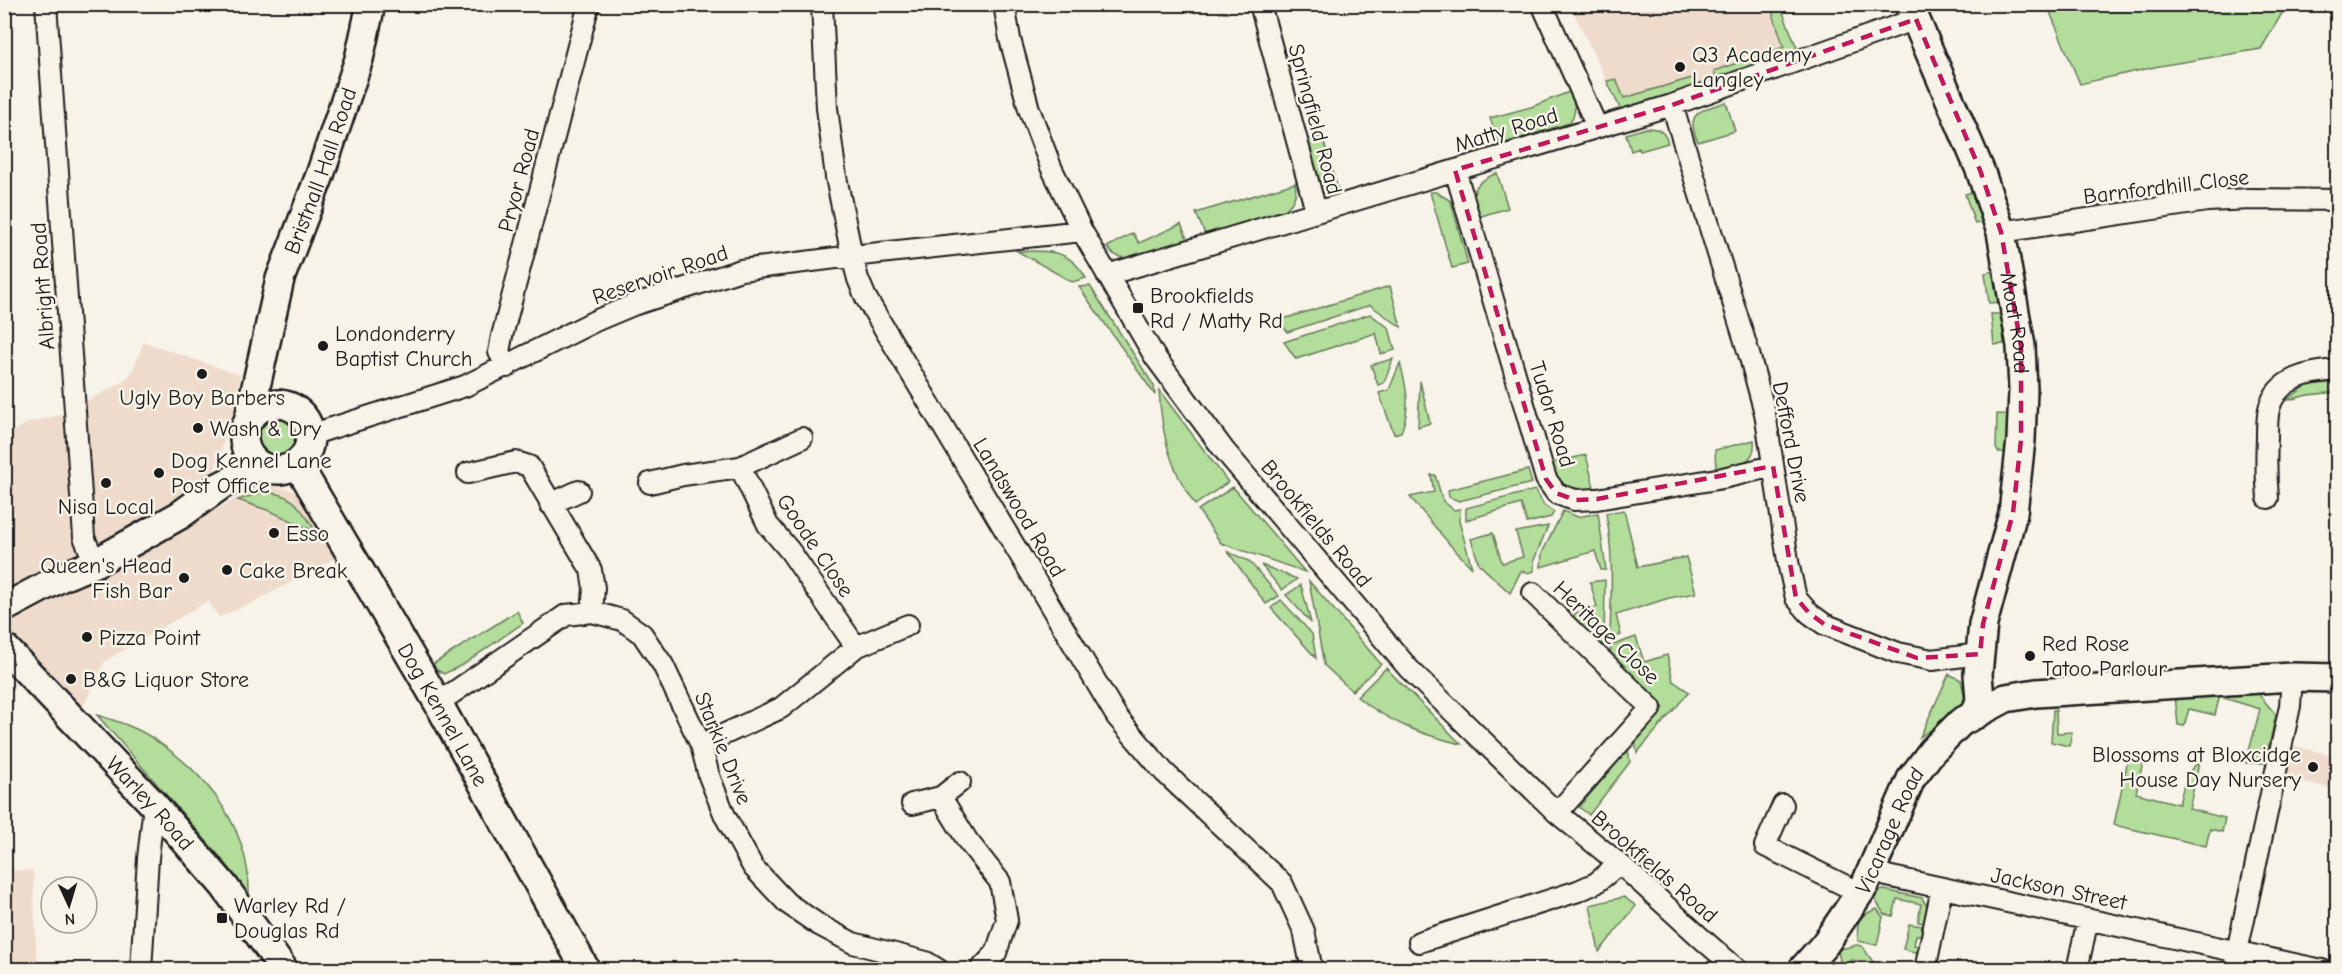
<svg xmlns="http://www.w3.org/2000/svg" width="2342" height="974" viewBox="0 0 2342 974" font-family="'Comic Neue',sans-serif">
<rect width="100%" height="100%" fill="#f7f3e8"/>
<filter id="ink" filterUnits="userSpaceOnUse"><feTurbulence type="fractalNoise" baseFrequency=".0167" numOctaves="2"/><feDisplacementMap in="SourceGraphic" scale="12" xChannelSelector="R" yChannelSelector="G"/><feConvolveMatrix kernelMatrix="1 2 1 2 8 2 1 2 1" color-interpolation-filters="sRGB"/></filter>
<g filter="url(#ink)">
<!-- built -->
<path fill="#eedbcc" d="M1570 5H1780L1799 53 1622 112Z
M144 342 240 375 233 414 215 468 195 485 212 511 258 488 278 486 292 490 304 499 337 557 252 603 219 617 208 601 105 661 86 701 74 719 18 661 5 672V435L30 422 60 415 125 381 132 372Z
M2282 744 2337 756V790L2274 776Z
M33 870 37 969H5V871Z"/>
<!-- green -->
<path fill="#b3dd9b" stroke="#687c5c" stroke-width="1.5" d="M1770 5H1780L1799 53 1717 82 1714 71 1784 47Z
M2047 5H2287L2261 49 2159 66 2080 84Z
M1692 78 1696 87 1622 112 1607 81 1616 79 1624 98Z
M1569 92C1575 103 1578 112 1569 123L1499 145 1490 118 1531 107Z
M1726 102 1735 131 1698 142C1684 112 1701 110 1726 102Z
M1646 128C1658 128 1664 130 1668 143L1640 151 1639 148 1631 151 1626 134Z
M1322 136 1340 196 1328 195 1319 191 1304 141Z
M1497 173 1508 208 1478 217C1471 191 1471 184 1497 173Z
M1295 183C1298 196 1292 204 1283 212L1205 234 1196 213Z
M1430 192H1436L1451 201 1468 264 1452 268Z
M1973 192 1982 222 1975 224 1965 194Z
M1181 224 1188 241C1166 248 1122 272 1107 247L1133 233 1139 243Z
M1017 251C1049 251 1069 248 1086 278L1072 282Z
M1994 271 2000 302 1989 303 1985 273Z
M1090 286 1154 386 1155 395 1079 287Z
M1390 286 1401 327 1370 305 1287 332 1280 320Z
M1370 314 1389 328 1395 350 1381 354 1376 333 1296 359 1284 342Z
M1991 314H2001L2004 344 1994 345Z
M1393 359 1384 383 1378 385 1371 365Z
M1400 363C1407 388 1411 408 1401 432L1394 434 1379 393 1389 390Z
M1420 381 1430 423 1418 427Z
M2337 382V392L2308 395 2285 401 2308 385Z
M1159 390 1228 482 1195 505C1169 466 1162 436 1159 390Z
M1997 414 2009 415 2006 452H1998L1996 448Z
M255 437a22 22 0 1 1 44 0a22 22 0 1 1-44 0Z
M1754 440C1757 465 1735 466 1716 469L1715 450Z
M1586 455 1595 491C1571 494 1557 488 1552 463Z
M1528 470 1532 483 1459 501 1449 497 1448 490Z
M1431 475H1435L1443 501 1454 510 1460 509 1459 521 1472 568 1451 546 1410 497 1434 492Z
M1233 487 1305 572 1221 543 1198 510Z
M1535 490 1544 505 1554 512 1551 517 1527 523 1521 504 1466 520V508Z
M264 492C296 494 300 508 316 532L270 511 238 500Z
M1624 510 1638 567 1686 557 1696 593 1669 598 1616 615 1621 635 1610 639C1611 596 1614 555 1606 513Z
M1563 511 1578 517 1598 513 1606 570H1601L1595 551 1541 567 1542 553Z
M1548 526 1534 560V571L1527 573 1521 571 1510 593 1479 564 1471 539 1493 533 1502 563 1523 557 1516 532Z
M1228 552 1249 561 1279 596 1266 604Z
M1261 565 1297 579 1282 590Z
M1605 580 1604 649 1573 620 1575 613 1597 607 1590 582Z
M1309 581 1381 664 1352 691 1324 665Z
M1301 585 1311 623 1286 595Z
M1281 600 1312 634 1316 658 1271 608Z
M517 611 523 623 464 664 444 674 430 666Z
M1636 637 1644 662 1667 655 1673 681 1689 692 1637 753 1635 743 1664 708 1611 653 1610 646Z
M1386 668 1461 744C1419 734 1391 723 1357 697Z
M1949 674 1961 680 1965 698 1950 717 1920 737Z
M2256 691 2276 715 2265 763H2246L2260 709 2224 698 2229 692Z
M2215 693 2219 699 2215 715 2189 709 2184 726 2178 725 2175 696Z
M2053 710H2056L2057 733 2072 732 2069 746 2051 742Z
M97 715C110 719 124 723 136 729 146 733 155 740 164 746 213 781 250 833 249 895L228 866Z
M1628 750 1630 762 1589 815 1579 807Z
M2128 759 2143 762 2136 793 2179 804C2183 790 2185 770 2199 763L2189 809 2225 818 2222 832 2210 829 2206 846 2114 825Z
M1884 890 1922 898 1928 908 1926 923 1918 922 1921 904 1897 899 1893 916 1884 914 1874 898 1880 891Z
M1624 897 1636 906 1599 952 1590 905Z
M1877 909 1883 917 1877 945 1858 941C1856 921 1857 916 1877 909Z
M1909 924 1922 926 1921 935H1916L1914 945 1918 946 1917 953 1903 949Z
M1857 945 1862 946 1876 966 1852 960 1848 969H1840L1838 965 1840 960 1838 952 1840 949Z"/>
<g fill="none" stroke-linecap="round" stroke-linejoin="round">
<defs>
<path id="street" d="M46 4 84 537 95 563
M822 4 827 108 836 177 852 256 858 279 866 298 1117 717 1164 772 1282 883 1304 931 1312 970
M1004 4 1010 39 1029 109 1051 167 1082 231 1155 357 1224 450 1409 669 1557 813 1628 871 1701 938 1738 970
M1260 4 1316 211
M1542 4 1597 127
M1672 105 1749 354 1765 413 1789 567 1796 598 1809 613 1824 624 1898 653 1932 660 1980 654
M1455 170 1546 479 1556 493 1563 496 1575 500 1597 499 1723 478 1773 466
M2001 232 2207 201 2251 199 2338 200
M1107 275 1672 105 1916 19
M507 367 499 352 502 336 589 4
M310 435 465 386 595 321 633 305 741 270 852 256 1082 231
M740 467 768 525 790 551 856 647
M468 473 516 462 529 466 591 570 594 588 592 612
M650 483 683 475 740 467 802 438
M2268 498C2266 477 2266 458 2267 437 2267 428 2267 417 2269 409 2277 377 2310 372 2338 370
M550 504 579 491
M1533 593 1651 708 1557 813
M438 703 566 615 592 612 600 614 622 620 642 634 663 665 701 745 709 776 725 816 753 867 787 903 819 925 853 943 926 962 939 970
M701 745 781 708 856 647 908 625
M941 797 967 840 1000 882 1007 920 996 953 980 970
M912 804 941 797 960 782
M1783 805 1765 846 1860 893
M1873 870 1887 876 2322 970
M1419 942 1578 891 1596 883 1619 864
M141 970 148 858 154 805
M1925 970 1942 888
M2077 970 2088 919
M2233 970 2290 706 2292 677"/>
<g id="secondary">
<path id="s1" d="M1909 4 1980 170 2001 232 2021 346 2023 390 2021 440 2013 513 1983 624 1978 674 1980 700 1975 715"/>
<circle cx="277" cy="437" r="33"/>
<path id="s2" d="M249 418 280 279 320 175 359 59 371 4"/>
<path id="s3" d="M297 463 438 703 586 970"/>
<path d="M4 608 62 577 95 563 180 515 220 486 260 466"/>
<path id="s4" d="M4 647 154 805 224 886 284 970"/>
<path id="s5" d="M1802 970 1825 944 1865 885 1911 779 1932 751 1961 722 2006 698 2036 693 2292 677 2338 678"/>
</g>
</defs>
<!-- street casing -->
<use href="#street" stroke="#1c1c1c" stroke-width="24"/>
<!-- secondary casing -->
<use href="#secondary" stroke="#1c1c1c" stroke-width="32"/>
<!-- street -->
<use href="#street" stroke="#f7f3e8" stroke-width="20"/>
<!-- secondary -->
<use href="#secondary" stroke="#f7f3e8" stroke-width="27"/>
</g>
</g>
<!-- marked area -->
<path fill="none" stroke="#c2185b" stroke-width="4.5" stroke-dasharray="12 8" stroke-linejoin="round" d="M1916 19 1980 170 2001 232 2021 346V440L2013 513 1983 624 1980 654 1917 658 1824 624 1809 613 1796 598 1773 466 1597 499 1575 500 1556 493 1546 479 1455 170 1672 105Z"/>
<!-- markers -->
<g fill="#1c1c1c" stroke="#f7f3e8" stroke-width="2">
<circle cx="1680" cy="67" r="6"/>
<rect x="1132" y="302" width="12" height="12" rx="3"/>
<circle cx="323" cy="346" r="6"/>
<circle cx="202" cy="374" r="6"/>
<circle cx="198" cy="428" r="6"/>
<circle cx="159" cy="473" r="6"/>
<circle cx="106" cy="483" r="6"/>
<circle cx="274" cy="533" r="6"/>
<circle cx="227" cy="570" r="6"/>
<circle cx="184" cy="578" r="6"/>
<circle cx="87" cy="637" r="6"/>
<circle cx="2030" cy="656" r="6"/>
<circle cx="71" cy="679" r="6"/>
<circle cx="2313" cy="767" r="6"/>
<rect x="216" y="912" width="12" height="12" rx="3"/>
</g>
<g text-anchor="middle" stroke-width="5" stroke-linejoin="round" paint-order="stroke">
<!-- poi labels -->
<g font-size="22" fill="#1c1c1c" stroke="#f7f3e8" text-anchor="start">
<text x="1692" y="62">Q3 Academy<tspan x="1692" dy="25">Langley</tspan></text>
<text x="1150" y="303">Brookfields<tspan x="1150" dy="25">Rd / Matty Rd</tspan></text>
<text x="335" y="341">Londonderry<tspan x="335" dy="25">Baptist Church</tspan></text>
<text x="202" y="405" text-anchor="middle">Ugly Boy Barbers</text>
<text x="210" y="436">Wash &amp; Dry</text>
<text x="171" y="468">Dog Kennel Lane<tspan x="171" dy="25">Post Office</tspan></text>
<text x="106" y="514" text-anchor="middle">Nisa Local</text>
<text x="286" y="541">Esso</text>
<text x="172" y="573" text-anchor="end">Queen's Head<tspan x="172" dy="25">Fish Bar</tspan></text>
<text x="239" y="578">Cake Break</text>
<text x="99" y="645">Pizza Point</text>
<text x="2042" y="651">Red Rose<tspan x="2042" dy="25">Tatoo Parlour</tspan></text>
<text x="83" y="687">B&amp;G Liquor Store</text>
<text x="2301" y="762" text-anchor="end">Blossoms at Bloxcidge<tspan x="2301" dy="25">House Day Nursery</tspan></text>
<text x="234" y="913">Warley Rd /<tspan x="234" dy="25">Douglas Rd</tspan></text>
</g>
<!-- street labels -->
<g font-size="22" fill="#1c1c1c" stroke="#f7f3e8">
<text transform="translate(1316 119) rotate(75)" y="8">Springfield Road</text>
<text transform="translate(1506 129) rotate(-17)" y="8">Matty Road</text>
<text dy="8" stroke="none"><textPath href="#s2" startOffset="258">Bristnall Hall Road</textPath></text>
<text transform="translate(518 180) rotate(-75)" y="8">Pryor Road</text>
<text transform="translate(2166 186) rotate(-7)" y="8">Barnfordhill Close</text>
<text transform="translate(660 274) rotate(-19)" y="8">Reservoir Road</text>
<text transform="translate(42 286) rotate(-94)" y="8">Albright Road</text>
<text dy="8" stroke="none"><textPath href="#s1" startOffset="338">Moat Road</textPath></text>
<text transform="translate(1553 414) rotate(73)" y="8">Tudor Road</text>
<text transform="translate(1792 442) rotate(79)" y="8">Defford Drive</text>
<text transform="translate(1020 507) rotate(59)" y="8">Landswood Road</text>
<text transform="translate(1317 523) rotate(50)" y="8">Brookfields Road</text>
<text transform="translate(816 545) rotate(56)" y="8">Goode Close</text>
<text transform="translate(1607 632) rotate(44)" y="8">Heritage Close</text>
<text dy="8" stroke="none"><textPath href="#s3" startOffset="291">Dog Kennel Lane</textPath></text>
<text transform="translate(724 748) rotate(68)" y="8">Starkie Drive</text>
<text dy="8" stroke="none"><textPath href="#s4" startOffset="214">Warley Road</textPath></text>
<text dy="8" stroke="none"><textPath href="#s5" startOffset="166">Vicarage Road</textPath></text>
<text transform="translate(1655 866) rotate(41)" y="8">Brookfields Road</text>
<text transform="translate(2059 888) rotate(12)" y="8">Jackson Street</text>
</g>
</g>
<!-- margin -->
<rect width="2342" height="974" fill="none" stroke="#f7f3e8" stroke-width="24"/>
<rect x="12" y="12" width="2318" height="950" fill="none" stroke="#1c1c1c" stroke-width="2" filter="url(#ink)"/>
<!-- north arrow -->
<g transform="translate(69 905) rotate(176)"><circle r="28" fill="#f7f3e8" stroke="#9f9d96" stroke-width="1.5"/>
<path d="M0-4.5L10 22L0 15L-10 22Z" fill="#1c1c1c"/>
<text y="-9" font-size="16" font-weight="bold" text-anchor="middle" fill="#1c1c1c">N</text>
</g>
</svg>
